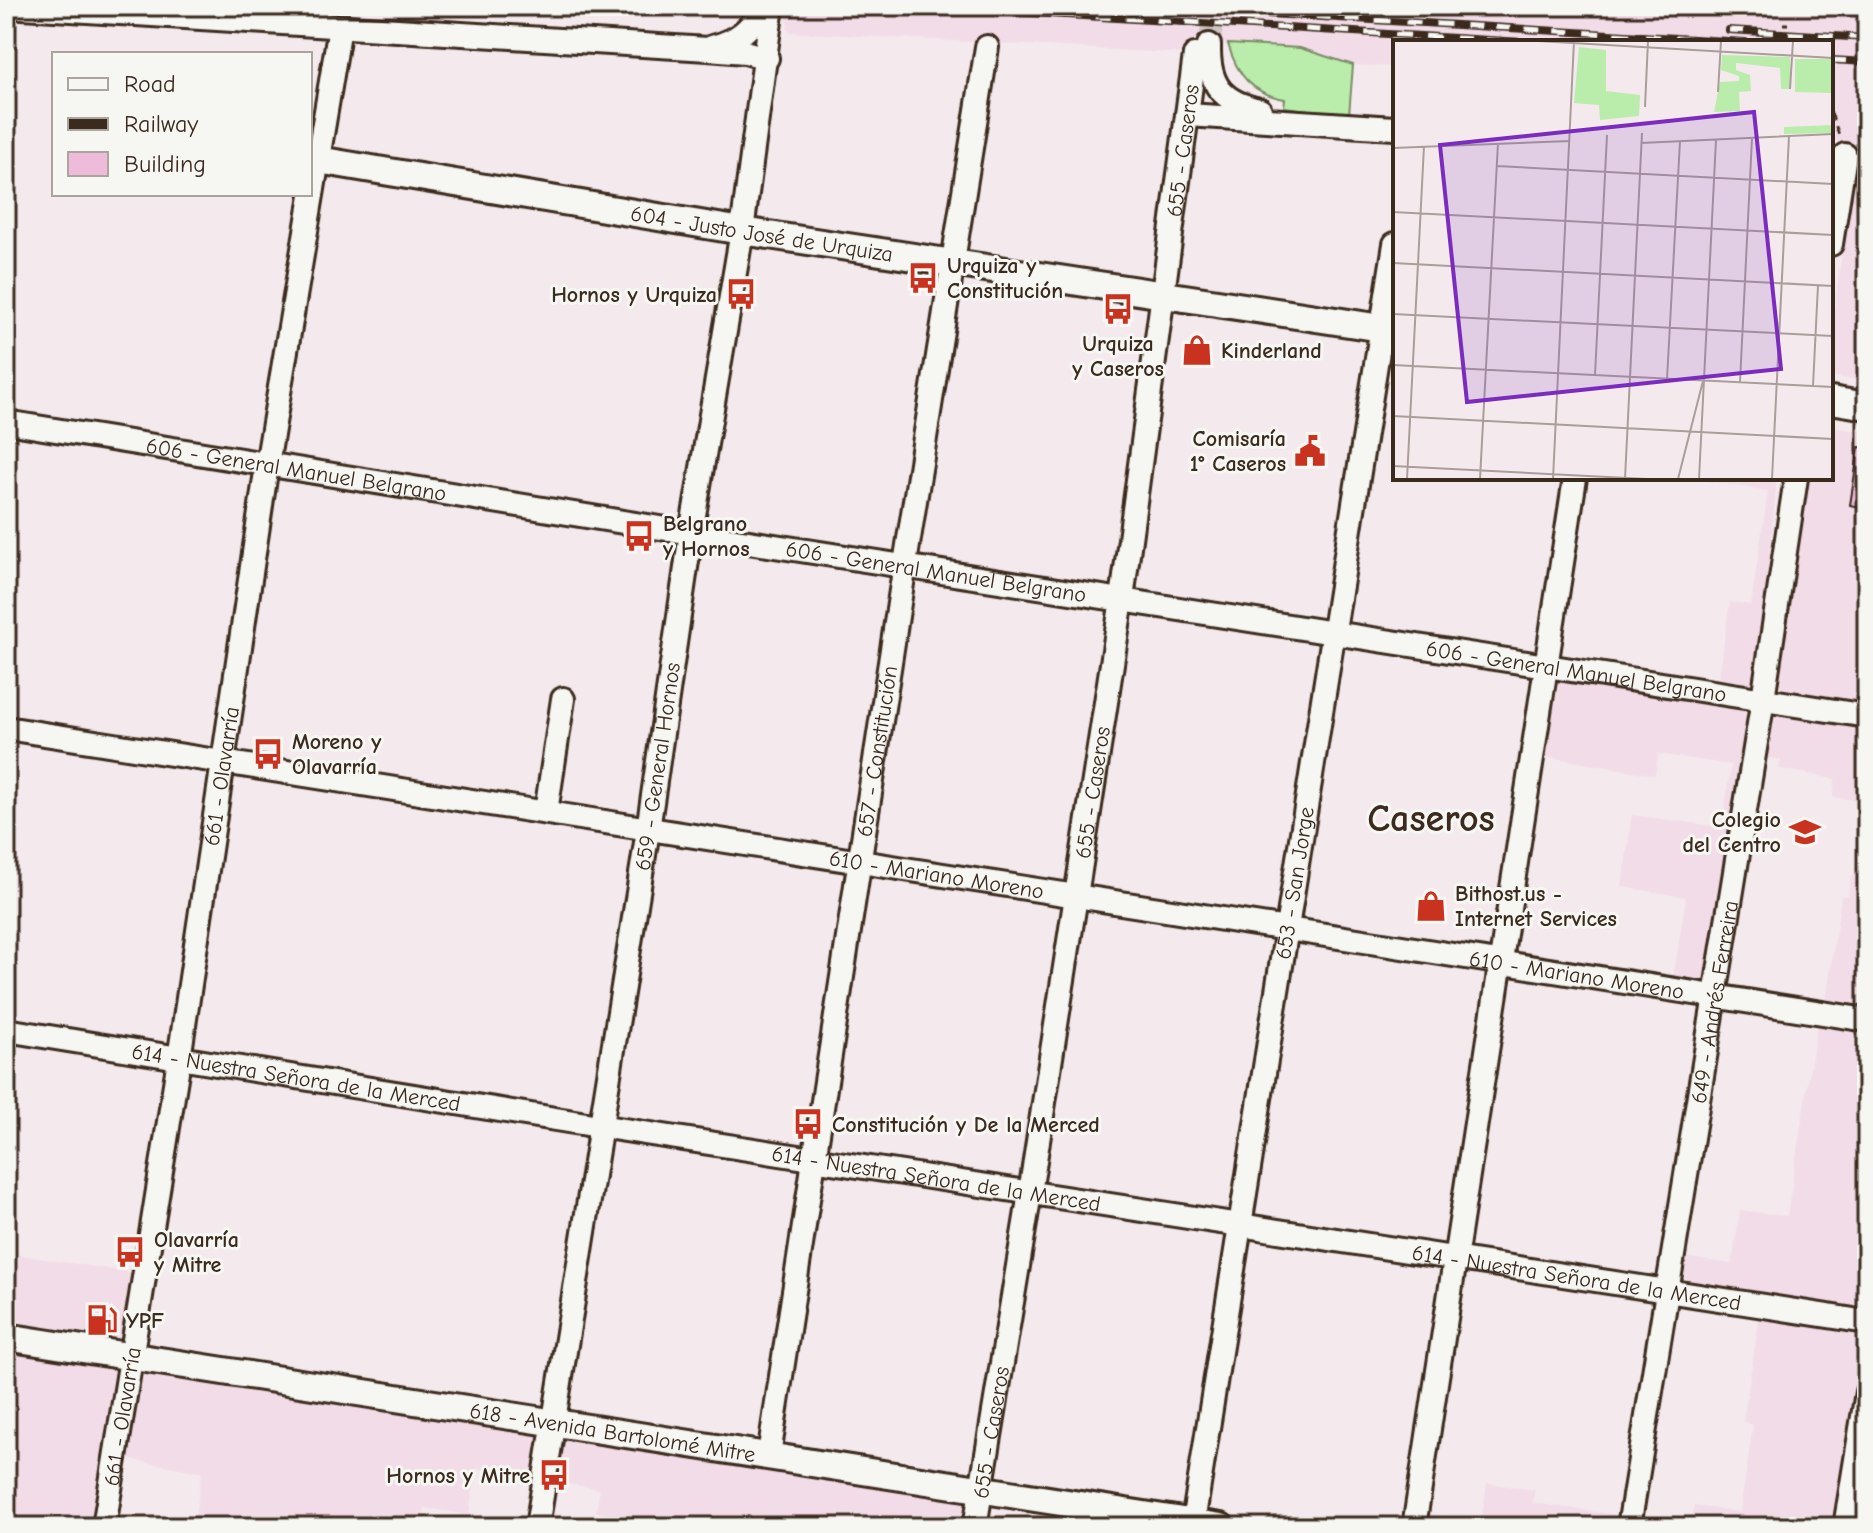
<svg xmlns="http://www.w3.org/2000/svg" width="1873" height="1533" viewBox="0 0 1873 1533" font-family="'Comic Neue',sans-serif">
<rect width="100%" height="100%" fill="#f4eaed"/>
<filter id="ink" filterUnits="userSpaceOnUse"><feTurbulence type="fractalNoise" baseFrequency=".0125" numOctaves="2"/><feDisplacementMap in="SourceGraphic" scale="16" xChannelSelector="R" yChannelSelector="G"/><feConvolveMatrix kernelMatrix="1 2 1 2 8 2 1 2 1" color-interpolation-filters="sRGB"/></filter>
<g filter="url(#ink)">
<!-- built -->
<path fill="#f2dce7" d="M752 6H1867V143L1831 141V42H1395V67L1353 65 1300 48 1199 44 1186 54 789 32 785 9Z
M1863 177H1867V382L1831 376V329L1852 185Z
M1831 427 1867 432V707L1787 693 1778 683 1776 677 1808 478H1831Z
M1688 478H1777L1758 673 1755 681 1745 687 1718 684 1730 602 1751 605 1768 491Z
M1555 679 1735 705 1750 716 1708 975 1701 980 1692 982 1673 979 1686 897 1622 887 1632 815 1722 827 1731 765 1658 754 1655 775 1537 755Z
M1776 710 1867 723V802L1833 797 1835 779 1779 769 1781 760 1762 757 1770 713Z
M1867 810V1014L1825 1007 1841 896H1848L1851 876H1857Z
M1818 1018 1867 1026 1866 1312 1695 1285 1688 1281 1682 1270 1683 1257 1732 1264 1740 1210 1787 1216Z
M6 1253 134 1273 125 1332 116 1340 6 1322Z
M1760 1314 1862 1331 1866 1336 1867 1352 1840 1527H1691L1694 1506 1740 1512 1753 1425 1743 1421Z
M6 1347 110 1365 114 1370 117 1380 94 1527H6Z
M142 1369 540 1433 544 1437 539 1477 476 1468 469 1515 425 1508 421 1527H255L195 1517 202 1472 122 1458 135 1376Z
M569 1436 966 1500 970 1508 967 1527H640L641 1519 596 1512 600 1489 555 1482 559 1449Z
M1487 1483 1535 1490 1533 1503 1624 1516 1622 1527H1419L1422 1513 1481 1521Z"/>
<!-- green -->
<path fill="#baecac" stroke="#7a8b65" stroke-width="2" d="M1228 44 1300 48 1353 65 1349 115 1284 107 1285 99C1252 94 1237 75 1228 44Z"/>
<!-- building -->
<path fill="#eebcda" stroke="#3b2a1e" stroke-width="2" d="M1859 447 1867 448V508L1850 505Z"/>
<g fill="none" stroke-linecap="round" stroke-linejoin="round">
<!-- minor-tunnel -->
<path stroke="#cfc4c4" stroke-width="22" stroke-dasharray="22 11" stroke-linecap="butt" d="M1209 45 1215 6"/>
<defs>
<g id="minor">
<path d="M6 6 708 49 745 52 767 58"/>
<path d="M1209 45C1208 85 1222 102 1260 110"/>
<path d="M712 47C740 40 749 29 766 6"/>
<path d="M1187 115 1395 128"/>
<path d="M1831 244 1845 155"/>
<path id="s1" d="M6 422 691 533 1867 716"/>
<path id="s2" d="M6 728 1867 1020"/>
<path d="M546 812 563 699"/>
<path id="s3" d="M6 1030 599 1126 1867 1322"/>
<path id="s4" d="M769 1455 905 564 987 47"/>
<path id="s5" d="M1193 1523 1395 244"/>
<path id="s6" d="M104 1527 179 1059 267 465 340 27"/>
<path id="s7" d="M537 1527 648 830 691 533 742 231 772 6"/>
<path id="s8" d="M975 1527 1030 1193 1122 599 1195 55"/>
<path d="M1414 1527 1575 478"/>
<path id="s9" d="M1629 1527 1763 699 1796 478"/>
<path d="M1845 1527 1867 1392"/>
</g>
<g id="major">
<path id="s10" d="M318 160 742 231 1395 330"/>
<path d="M1831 400 1867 406"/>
<path id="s11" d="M6 1337 1221 1527"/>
</g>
</defs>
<!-- minor casing -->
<use href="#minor" stroke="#3b2a1e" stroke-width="28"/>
<!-- major casing -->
<use href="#major" stroke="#3b2a1e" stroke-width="32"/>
<!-- path -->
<path stroke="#3b2a1e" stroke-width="3" stroke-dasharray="8 6" stroke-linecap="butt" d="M1783 24H1788
M1831 113 1839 135"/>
<!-- minor -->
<use href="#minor" stroke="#f6f6f2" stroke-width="22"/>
<!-- major -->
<use href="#major" stroke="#f6f6f2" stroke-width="26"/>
<defs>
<path id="rail" d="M916 6 1523 42
M1136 6 1745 42
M1729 30 1867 38
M1831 60 1867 62"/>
</defs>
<!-- rail casing -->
<use href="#rail" stroke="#3b2a1e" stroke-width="8"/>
<!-- rail -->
<use href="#rail" stroke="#f6f6f2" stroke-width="5" stroke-dasharray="15" stroke-linecap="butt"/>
</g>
</g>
<!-- icons -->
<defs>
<symbol id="bus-bare" viewBox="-9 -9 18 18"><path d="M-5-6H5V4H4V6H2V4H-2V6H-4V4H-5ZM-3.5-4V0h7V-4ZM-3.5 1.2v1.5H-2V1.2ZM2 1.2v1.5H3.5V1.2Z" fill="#c8321e" stroke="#f6f6f2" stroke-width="2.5" paint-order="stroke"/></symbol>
<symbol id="shop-bare" viewBox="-9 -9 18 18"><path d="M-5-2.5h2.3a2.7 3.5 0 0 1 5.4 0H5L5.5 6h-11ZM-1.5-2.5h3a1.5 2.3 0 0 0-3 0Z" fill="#c8321e" stroke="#f6f6f2" stroke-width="2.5" paint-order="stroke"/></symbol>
<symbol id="civic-bare" viewBox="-9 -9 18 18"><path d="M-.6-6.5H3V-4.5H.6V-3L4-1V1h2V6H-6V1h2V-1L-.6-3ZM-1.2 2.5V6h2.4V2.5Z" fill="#c8321e" stroke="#f6f6f2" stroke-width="2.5" paint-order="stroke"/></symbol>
<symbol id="school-bare" viewBox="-9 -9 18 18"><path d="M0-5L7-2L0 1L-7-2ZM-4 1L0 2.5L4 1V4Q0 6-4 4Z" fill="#c8321e" stroke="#f6f6f2" stroke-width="2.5" paint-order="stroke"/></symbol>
<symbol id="fuel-bare" viewBox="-9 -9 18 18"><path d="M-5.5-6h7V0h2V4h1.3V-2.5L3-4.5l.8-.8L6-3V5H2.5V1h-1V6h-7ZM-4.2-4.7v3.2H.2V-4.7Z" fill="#c8321e" stroke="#f6f6f2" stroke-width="2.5" paint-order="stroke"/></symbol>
</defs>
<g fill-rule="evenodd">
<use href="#bus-bare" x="901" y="256" width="44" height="44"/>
<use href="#bus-bare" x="719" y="272" width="44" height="44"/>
<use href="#bus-bare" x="1096" y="287" width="44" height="44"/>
<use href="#shop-bare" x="1175" y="328" width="44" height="44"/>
<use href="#civic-bare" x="1288" y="429" width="44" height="44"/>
<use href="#bus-bare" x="617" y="514" width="44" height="44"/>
<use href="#bus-bare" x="246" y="732" width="44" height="44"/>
<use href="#school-bare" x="1783" y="810" width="44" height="44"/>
<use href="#shop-bare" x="1409" y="884" width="44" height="44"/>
<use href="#bus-bare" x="786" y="1102" width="44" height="44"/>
<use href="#bus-bare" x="108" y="1230" width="44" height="44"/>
<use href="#fuel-bare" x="80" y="1298" width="44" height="44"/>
<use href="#bus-bare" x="532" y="1453" width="44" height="44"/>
</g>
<g text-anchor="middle" stroke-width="6" stroke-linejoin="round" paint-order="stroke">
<!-- street labels -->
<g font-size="22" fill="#3b2a1e" stroke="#f6f6f2">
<text dy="8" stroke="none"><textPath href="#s8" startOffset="1392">655 - Caseros</textPath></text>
<text dy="8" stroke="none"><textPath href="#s10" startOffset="450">604 - Justo José de Urquiza</textPath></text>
<text dy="8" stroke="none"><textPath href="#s1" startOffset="294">606 - General Manuel Belgrano</textPath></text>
<text dy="8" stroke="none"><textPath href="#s1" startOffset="942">606 - General Manuel Belgrano</textPath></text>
<text dy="8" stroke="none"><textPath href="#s1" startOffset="1590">606 - General Manuel Belgrano</textPath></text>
<text dy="8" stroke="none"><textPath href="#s4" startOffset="712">657 - Constitución</textPath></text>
<text dy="8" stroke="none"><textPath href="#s7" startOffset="770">659 - General Hornos</textPath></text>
<text dy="8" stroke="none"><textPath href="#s6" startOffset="760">661 - Olavarría</textPath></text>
<text dy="8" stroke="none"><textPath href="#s8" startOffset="744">655 - Caseros</textPath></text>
<text dy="8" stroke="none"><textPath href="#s2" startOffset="942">610 - Mariano Moreno</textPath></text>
<text dy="8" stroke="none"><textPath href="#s5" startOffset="648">653 - San Jorge</textPath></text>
<text dy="8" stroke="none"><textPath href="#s2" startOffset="1590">610 - Mariano Moreno</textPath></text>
<text dy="8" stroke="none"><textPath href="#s9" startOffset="532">649 - Andrés Ferreira</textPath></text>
<text dy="8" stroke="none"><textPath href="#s3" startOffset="294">614 - Nuestra Señora de la Merced</textPath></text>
<text dy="8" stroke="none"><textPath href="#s3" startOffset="942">614 - Nuestra Señora de la Merced</textPath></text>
<text dy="8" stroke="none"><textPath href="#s3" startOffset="1590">614 - Nuestra Señora de la Merced</textPath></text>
<text dy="8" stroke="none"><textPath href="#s6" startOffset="112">661 - Olavarría</textPath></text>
<text dy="8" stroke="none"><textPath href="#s11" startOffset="614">618 - Avenida Bartolomé Mitre</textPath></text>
<text dy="8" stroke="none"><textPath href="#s8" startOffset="96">655 - Caseros</textPath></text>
</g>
<!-- poi labels -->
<g font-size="22" font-weight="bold" fill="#3b2a1e" stroke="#f6f6f2" text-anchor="start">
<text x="947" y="273">Urquiza y<tspan x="947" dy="25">Constitución</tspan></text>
<text x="717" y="302" text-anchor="end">Hornos y Urquiza</text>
<text x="1118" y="351" text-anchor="middle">Urquiza<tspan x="1118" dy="25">y Caseros</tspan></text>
<text x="1221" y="358">Kinderland</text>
<text x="1286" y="446" text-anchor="end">Comisaría<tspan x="1286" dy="25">1° Caseros</tspan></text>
<text x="663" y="531">Belgrano<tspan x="663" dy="25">y Hornos</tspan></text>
<text x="292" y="749">Moreno y<tspan x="292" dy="25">Olavarría</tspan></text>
<text x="1781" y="827" text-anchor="end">Colegio<tspan x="1781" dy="25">del Centro</tspan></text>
<text x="1455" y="901">Bithost.us -<tspan x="1455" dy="25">Internet Services</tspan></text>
<text x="832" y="1132">Constitución y De la Merced</text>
<text x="154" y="1247">Olavarría<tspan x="154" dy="25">y Mitre</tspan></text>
<text x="126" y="1328">YPF</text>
<text x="530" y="1483" text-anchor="end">Hornos y Mitre</text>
</g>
<!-- town labels -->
<g font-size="38" font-weight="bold" fill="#3b2a1e" stroke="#f6f6f2">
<text x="1431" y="831">Caseros</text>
</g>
</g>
<!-- overview -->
<g transform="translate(1393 40)">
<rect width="440" height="440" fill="#f4eaed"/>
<path d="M186 7 213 10V51L247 55 246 76 207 80 206 65 181 63ZM329 15 397 17V49H388L387 28 343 23V30L357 35 358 51 346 52 347 71 321 72 327 42 346 41V36L328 30ZM402 19H440V53L402 52ZM440 85V93L391 94V87Z" fill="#baecac"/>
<path fill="none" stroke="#aa9d9a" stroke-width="2" d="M145 1 440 18M397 49 400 1M325 52 328 1M252 67 255 1M248 103 440 94M0 108 177 101M104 126 440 144M0 172 440 195M0 223 440 246M0 274 440 296M0 325 440 347M202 335 214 95M274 339 287 101M347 342 359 98M420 346 425 245M0 376 440 399M0 426 254 439M14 439 31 106M87 439 105 103M160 439 181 1M232 439 249 93M285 439 310 341M306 439 323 100M379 439 396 96"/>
<path fill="#7b2cbf" fill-opacity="0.15" stroke="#7b2cbf" stroke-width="4" d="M361 72 388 329 74 362 47 105Z"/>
<rect width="440" height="440" fill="none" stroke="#3b2a1e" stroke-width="4"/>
</g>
<!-- margin -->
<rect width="1873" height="1533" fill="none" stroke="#f6f6f2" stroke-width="32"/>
<rect x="16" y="16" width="1841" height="1501" fill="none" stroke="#3b2a1e" stroke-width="3" filter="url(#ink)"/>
<!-- legend -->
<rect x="52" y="52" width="260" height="144" fill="#f6f6f2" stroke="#aba49d" stroke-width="2"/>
<rect x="68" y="78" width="40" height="12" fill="#f6f6f2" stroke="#aba49d" stroke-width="2"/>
<text x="124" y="92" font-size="24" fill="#3b2a1e">Road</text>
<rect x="68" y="118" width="40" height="12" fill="#3b2a1e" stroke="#aba49d" stroke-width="2"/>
<text x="124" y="132" font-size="24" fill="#3b2a1e">Railway</text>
<rect x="68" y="152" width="40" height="24" fill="#eebcda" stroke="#aba49d" stroke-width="2"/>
<text x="124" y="172" font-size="24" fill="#3b2a1e">Building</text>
</svg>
